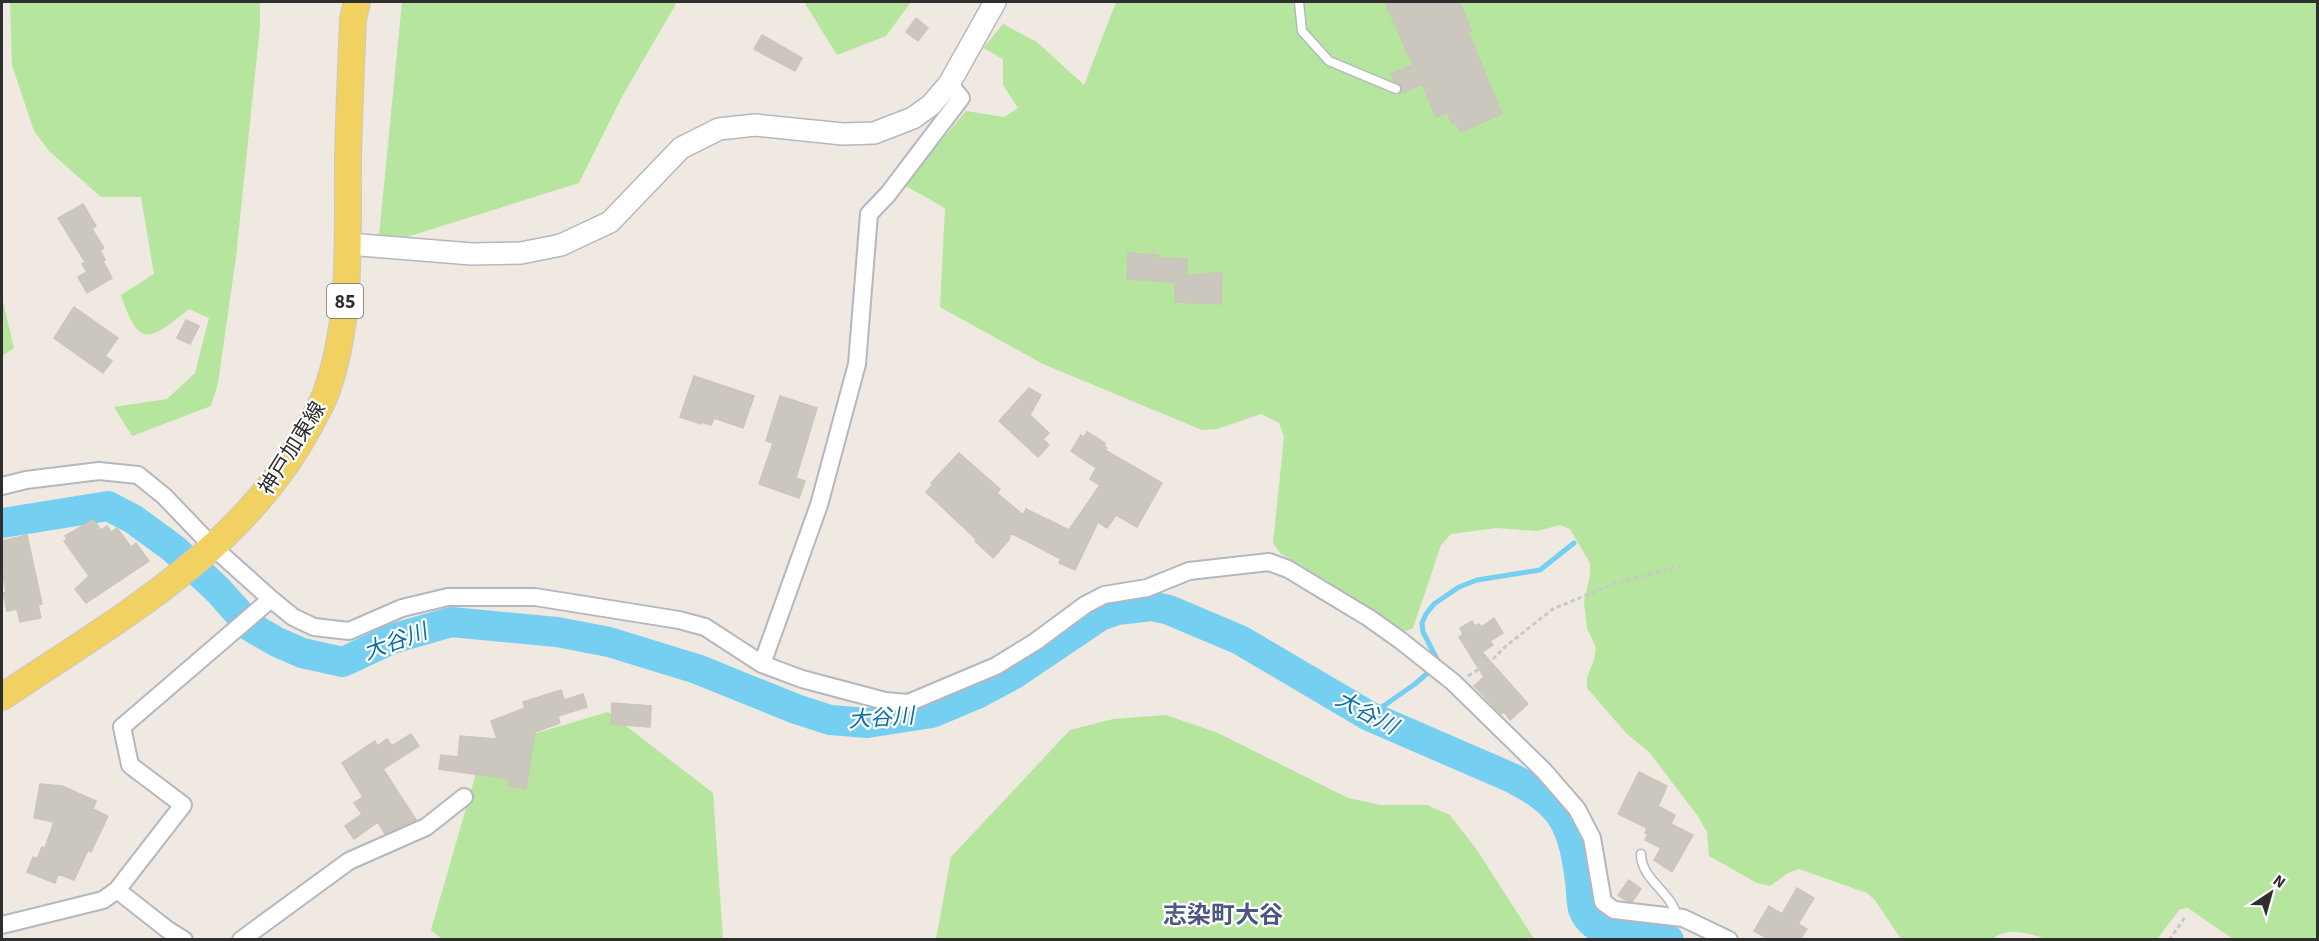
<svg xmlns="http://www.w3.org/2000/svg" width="2319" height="941" viewBox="0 0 2319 941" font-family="'Source Sans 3','Noto Sans JP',sans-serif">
<rect width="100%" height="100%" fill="#efe9e1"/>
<!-- green -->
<path fill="#b6e59e" d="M10 2H260V26L236 257 218 383 211 406 132 436 114 407 167 399 195 373 209 318 189 309C150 340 139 350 121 295L154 274 141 197H101L50 152 34 131 12 65Z
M402 2H677L623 95 579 183 378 246Z
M804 2H911L886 36 837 55Z
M1116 2H2317V939H2233L2188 908 2180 909 2157 939H2045C2029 933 2007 927 1993 939H1901L1875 900 1867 893 1799 869 1788 873 1770 886 1757 883 1709 856 1707 832 1697 815 1649 752 1626 733 1587 688V677L1594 660 1596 648 1587 628 1584 602 1590 575V563L1570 529 1560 525 1537 531 1497 528 1451 534 1441 545 1413 628 1406 631 1399 628 1324 579 1280 553 1273 543 1284 437 1279 423 1261 414 1217 429 1202 430 1043 364 940 307 945 208 904 185 966 111 1004 117 1018 108 1003 85V59L983 48 1003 24 1037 42 1084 85Z
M2 298 14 348 2 356Z
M608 712 713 793 723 939 443 940 431 930 483 749Z
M1166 715 1218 733 1348 798 1381 805H1427L1450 815 1477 850 1534 939H936L951 857 1070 730 1113 719Z"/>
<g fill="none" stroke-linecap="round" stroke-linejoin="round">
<!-- stream -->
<path stroke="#75cff0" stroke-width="5" d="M1369 716 1415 684 1439 663 1423 632 1422 623 1426 614 1434 604 1459 587 1477 580 1540 570 1574 543"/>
<!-- river -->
<path stroke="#75cff0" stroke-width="30" d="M2 523 108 506 133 519 174 549 217 589 251 627 277 642 302 653 343 662 392 639 451 622 557 632 609 642 697 669 796 709 830 720 867 723 932 713 977 694 1014 674 1100 616 1117 610 1152 606 1169 610 1240 640 1369 716 1512 778C1527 786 1542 794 1554 807 1572 825 1577 857 1580 881 1581 890 1581 901 1583 909 1587 921 1599 929 1610 933L1669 940"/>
</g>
<!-- building -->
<path fill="#cbc7bf" stroke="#cbc5ba" stroke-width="1.5" d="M1385 2H1459L1472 31 1468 32 1502 114 1460 132 1456 122 1452 124 1447 112 1436 117 1422 84 1400 94 1401 86 1394 81 1391 74 1413 65Z
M916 18 928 28 918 41 906 32Z
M762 35 802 58 795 71 754 49Z
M83 204 96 226 92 229 104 248 100 250 105 260 103 261 112 278 87 293 78 277 87 272 82 264 85 262 58 218Z
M1128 253 1158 255V258L1187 259V276L1222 272 1221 304 1175 302V282L1127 279Z
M74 307 118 338 105 356 112 361 103 373 54 338Z
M186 320 199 326 190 344 177 338Z
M694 376 754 396 743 428 714 418 711 425 701 422V424L680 417Z
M1029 388 1041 395 1030 415 1049 433 1043 439 1049 445 1038 457 999 421Z
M780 396 817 408 796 478 805 481 799 498 759 484 773 443 766 441Z
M1087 432 1105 443 1104 446 1107 448 1105 450 1162 483 1137 527 1116 515 1107 528 1098 522 1075 570 1059 563 1061 559 1011 533 1009 540 993 558 975 541 976 539 926 492 933 484 931 483 959 453 1000 489 997 493 1023 515 1026 509 1069 530 1100 485 1090 479 1096 468 1071 451 1081 435 1084 437Z
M93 520 101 530 107 526 111 532 117 528 131 547 136 543 149 561 86 603 75 589 89 576 64 541 67 539 65 536Z
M27 535 42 604 38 605 41 618 20 622 17 609 7 611 3 593 6 592 2 571V541Z
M1494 618 1503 633 1490 641 1493 645 1482 652 1528 704 1510 720 1504 712 1501 714 1474 686 1484 677 1459 637 1463 634 1460 628 1472 621 1475 626 1479 624 1481 627Z
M561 690 564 700 583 694 587 707 558 716 560 723 535 732 526 789 508 786 509 779 439 769 441 755 458 757 460 736 497 739 491 721 525 708 523 702Z
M612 703 651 706 650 727 611 724Z
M411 734 419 746 383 769 416 820 385 834 378 822 354 839 345 826 362 814 354 803 363 797 342 763 375 741 377 746 387 739 392 746Z
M1639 772 1667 786 1658 806 1675 815 1671 824 1693 835 1672 872 1654 860 1661 848 1645 840 1648 834 1645 833 1647 828 1618 814Z
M40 784 62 786 96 801 93 809 108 816 91 852 88 850 74 880 58 874 55 883 27 872 33 857 37 859 42 847 45 848 54 822 34 818Z
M1629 880 1641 889 1632 902 1627 901 1618 895Z
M1797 888 1814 898 1798 924 1807 929 1800 939H1768L1754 931 1769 906 1782 914Z"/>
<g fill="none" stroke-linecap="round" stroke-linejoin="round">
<defs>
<path id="service" d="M1299 2 1302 31 1329 61 1396 89
M1641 854C1641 880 1672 892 1677 917"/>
<path id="minor" d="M2 486 26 480 99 471 138 475 164 496 213 547 271 599 293 617 314 627 349 631 402 608 448 597H535L679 620 705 627 762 664 802 679 885 701 908 703 996 666 1035 642 1085 605 1104 595 1147 588 1189 571 1269 562 1288 569 1369 618 1400 640 1453 682 1544 771 1577 809 1592 838 1603 902 1614 910 1683 918 1729 940
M762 664 819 505 857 364 869 214 888 194 961 98 949 84
M117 890 168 930 184 940
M2 925 103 900 117 890 183 805 130 765 122 727 271 599
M241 940 349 861 426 827 464 797"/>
<path id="tertiary" d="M348 244 472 254 521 253 561 245 610 222 681 148 719 129 755 125 843 134 874 133 913 118 931 105 949 84 995 2"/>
<path id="primary" d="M2 697C115 621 244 550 310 425 315 415 322 404 326 393 353 318 347 237 348 160 349 113 351 66 353 19L357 2"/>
</defs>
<!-- service casing -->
<use href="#service" stroke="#b4b7c1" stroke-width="11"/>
<!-- minor casing -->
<use href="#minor" stroke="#b4b7c1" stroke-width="20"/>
<!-- tertiary casing -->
<use href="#tertiary" stroke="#b4b7c1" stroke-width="24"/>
<!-- primary casing -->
<use href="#primary" stroke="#c9c9c9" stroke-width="28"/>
<!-- path -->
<path stroke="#c9c9c9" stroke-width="3" stroke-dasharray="4.5 3" stroke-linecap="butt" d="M1468 676 1491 661 1506 646 1553 609 1613 584 1681 566
M2169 940 2186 916"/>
<!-- service -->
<use href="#service" stroke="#fff" stroke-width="8"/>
<!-- minor -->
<use href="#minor" stroke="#fff" stroke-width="16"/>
<!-- tertiary -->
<use href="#tertiary" stroke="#fff" stroke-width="21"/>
<!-- primary -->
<use href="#primary" stroke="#f2d163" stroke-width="26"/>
</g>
<g text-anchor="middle" stroke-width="4.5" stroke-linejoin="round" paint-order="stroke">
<!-- shield labels -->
<rect fill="#fff" stroke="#6d6d6d" stroke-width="1.5" x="327" y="284" width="36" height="34" rx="4.5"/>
<g font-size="20" font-weight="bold" fill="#2e2e2e">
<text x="345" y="308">85</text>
</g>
<!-- street labels -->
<g font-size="21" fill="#2e2e2e" stroke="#fff">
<text transform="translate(292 448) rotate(-58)" y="7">神戸加東線</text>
</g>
<!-- water labels -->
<g font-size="22" font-style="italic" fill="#0d6fa3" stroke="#fff">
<text transform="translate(395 641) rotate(-20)" y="8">大谷川</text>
<text transform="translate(1367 712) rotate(28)" y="8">大谷川</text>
<text transform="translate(881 717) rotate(-4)" y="8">大谷川</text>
</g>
<!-- quarter labels -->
<g font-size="24" font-weight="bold" fill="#4d5680" stroke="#fff">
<text x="1223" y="923">志染町大谷</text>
</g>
</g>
<!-- border -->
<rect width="2319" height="941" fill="none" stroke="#2e2e2e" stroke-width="6"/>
<!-- north arrow -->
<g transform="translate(2271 893) rotate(36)" stroke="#ffffff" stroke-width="4.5" paint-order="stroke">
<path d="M0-4.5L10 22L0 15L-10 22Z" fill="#2e2e2e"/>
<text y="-9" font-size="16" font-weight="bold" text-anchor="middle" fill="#2e2e2e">N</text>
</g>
</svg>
